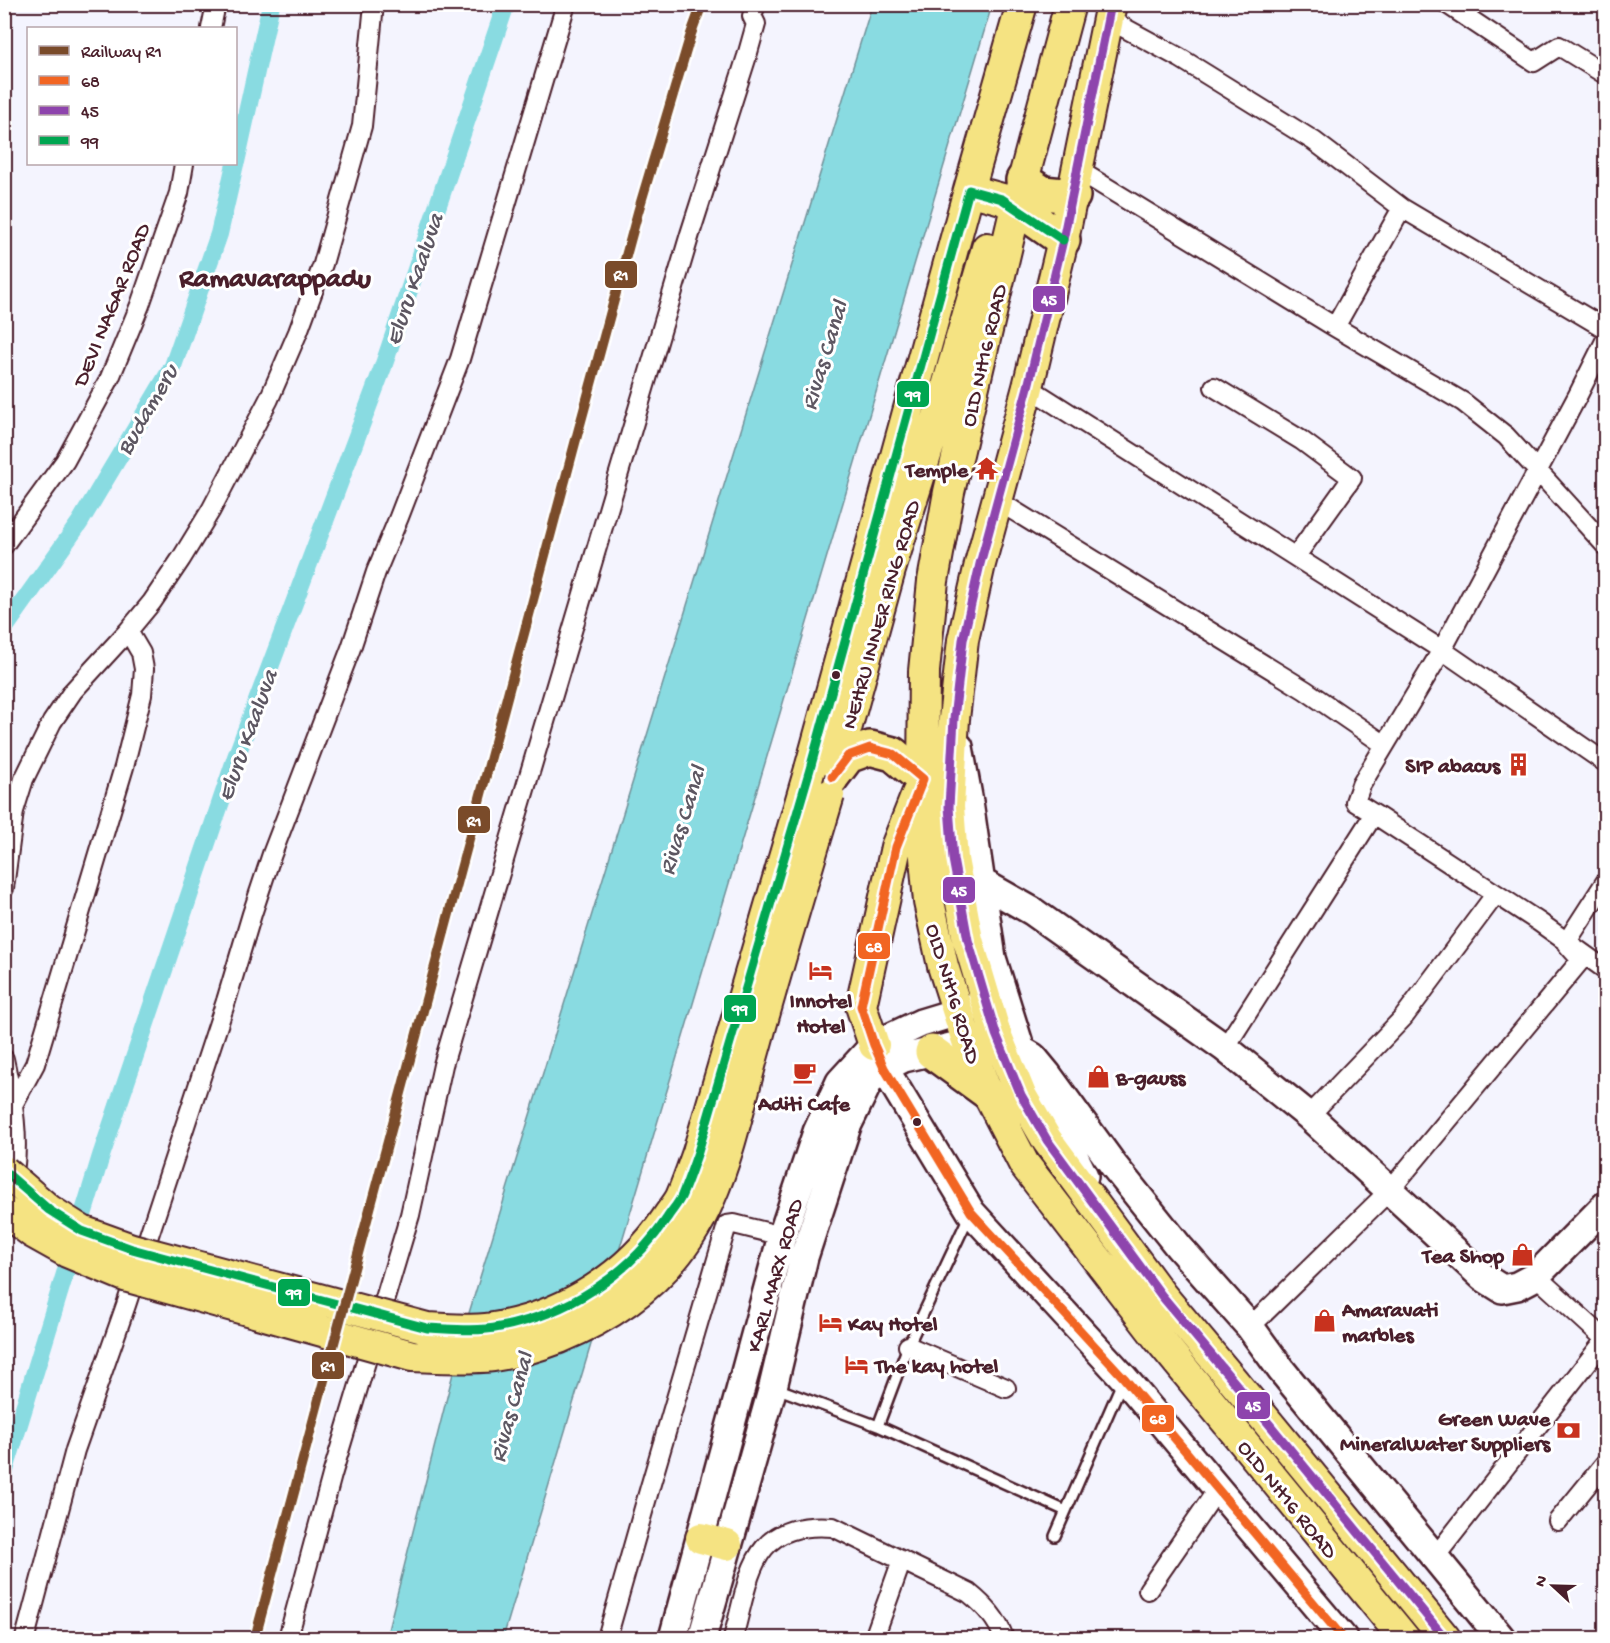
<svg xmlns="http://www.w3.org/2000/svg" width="1610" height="1643" viewBox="0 0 1610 1643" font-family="'Gochi Hand',sans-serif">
<rect width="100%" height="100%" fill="#f4f4fe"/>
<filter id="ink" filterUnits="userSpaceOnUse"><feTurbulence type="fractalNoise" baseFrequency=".0167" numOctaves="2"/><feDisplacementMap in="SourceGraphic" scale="12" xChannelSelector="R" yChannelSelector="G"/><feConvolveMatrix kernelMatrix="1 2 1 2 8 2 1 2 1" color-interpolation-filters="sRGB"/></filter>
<g filter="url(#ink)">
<!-- water -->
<path fill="#89dbe1" stroke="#709098" stroke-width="1.5" d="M872 5H992L503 1638H386L465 1326Z"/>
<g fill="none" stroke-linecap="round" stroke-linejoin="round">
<!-- canal -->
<path stroke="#89dbe1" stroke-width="18" d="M236 162 271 4
M4 629 80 522 173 366 219 234 235 164
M4 1473 101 1156 236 757 383 367 506 4"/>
<defs>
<path id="lane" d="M776 1388 878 1426 1066 1511
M878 1426 908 1346 970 1214
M1055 1536 1123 1380"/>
<path id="street" d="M1447 4 1534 62 1559 46 1606 75
M1108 19 1180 58 1314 141 1402 208 1606 329
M211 28 216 4
M1078 170 1335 327 1463 402 1506 436 1606 546
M1335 327 1402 208
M1028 387 1442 650 1606 763
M1214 387 1301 440 1352 478 1296 556
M998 501 1305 690 1385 745
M4 545 65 461 109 380 140 305 179 193 184 164
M1374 814 1539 922 1606 970
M4 888 14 811 24 779 52 722 73 691 128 631 152 602 181 559 211 510 269 399 298 332 323 264 362 126 374 4
M1225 1048 1374 814 1355 802 1361 785 1442 650 1578 395 1606 339
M4 1059C13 1100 21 1142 12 1184
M14 1103 35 1064 124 767 142 695 144 669 141 653 128 631
M1309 1116 1403 1018 1495 895
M1536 1276 1606 1340
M1250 1327 1390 1190 1581 960 1566 943 1606 881
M908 1346 1006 1388
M1558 1521 1606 1462
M1435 1557 1605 1340
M1148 1590 1217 1490
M25 1638 75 1450 126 1305 226 1001 252 914 272 854 351 648 376 572 399 517 460 359 566 4
M288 1638 332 1475 410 1215 443 1065 690 234 747 56 756 24 752 16 756 4
M607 1638 650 1487 727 1225 734 1224 782 1236
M733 1638C751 1573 750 1521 833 1527L969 1593C985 1606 997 1619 1004 1638
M874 1638 902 1560"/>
<path id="secondary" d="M959 747 969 802 992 958 1021 1050 1084 1176
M981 882 1032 911 1225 1048 1309 1116 1483 1277 1502 1289 1517 1286 1536 1276 1606 1205
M874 1045 884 1068 971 1212 1124 1378 1343 1638
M1021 1050 1033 1057 1047 1074 1114 1166 1179 1247 1250 1327 1282 1371 1501 1638
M673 1638 782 1236 817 1132 840 1082 874 1045 921 1023 977 1006
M702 1638 773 1387 804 1257 847 1126 870 1079 884 1068 904 1058 951 1047"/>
<path id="primary" d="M1070 4 1016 207 949 492 933 581 924 671 923 779 924 846 929 902 943 966 968 1044 987 1092 1024 1164 1158 1338 1404 1638
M1111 4 1063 240 1028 387 980 564 963 640 954 719 949 807 953 859 968 940 996 1034 1021 1095 1047 1140 1162 1296 1265 1419 1445 1638
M969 190 1022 4
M810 769 969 190 1002 199 1016 207
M832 780 890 570 942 404 987 248
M874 1045 861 1006 896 847 917 794
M701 1538 727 1545"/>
<path id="highway" d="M1023 180 1043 193 1073 196
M1016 207 1063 240
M832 777 848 756 870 748 893 754 923 779
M932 1052 987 1092"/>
</defs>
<!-- lane casing -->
<use href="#lane" stroke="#4a1f2b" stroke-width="14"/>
<!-- street casing -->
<use href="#street" stroke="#4a1f2b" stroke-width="22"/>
<!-- secondary casing -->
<use href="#secondary" stroke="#4a1f2b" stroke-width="32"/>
<!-- primary casing -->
<use href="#primary" stroke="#4a1f2b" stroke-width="34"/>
<!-- highway casing -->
<use href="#highway" stroke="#4a1f2b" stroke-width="38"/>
<!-- lane -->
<use href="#lane" stroke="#fff" stroke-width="9"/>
<!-- street -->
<use href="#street" stroke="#fff" stroke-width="18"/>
<!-- secondary -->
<use href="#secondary" stroke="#fff" stroke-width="27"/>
<!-- primary -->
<use href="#primary" stroke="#f5e382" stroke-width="30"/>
<!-- highway -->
<use href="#highway" stroke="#f5e382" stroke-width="33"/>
<defs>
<path id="primary-bridge" d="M4 1171 49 1210 82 1231 132 1249 427 1328C451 1329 476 1332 500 1327 568 1314 629 1275 667 1218 672 1210 679 1203 682 1195 688 1181 693 1166 698 1152L810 769
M4 1211 33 1233 67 1252 125 1276 412 1356C439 1357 466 1359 493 1356 516 1353 538 1346 559 1338 625 1311 680 1267 709 1200 731 1151 741 1096 756 1044 779 960 804 878 829 795"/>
</defs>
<!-- primary-bridge casing -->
<use href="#primary-bridge" stroke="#4a1f2b" stroke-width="34" stroke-linecap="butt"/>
<!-- primary-bridge -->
<use href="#primary-bridge" stroke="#f5e382" stroke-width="30"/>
<defs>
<path id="bus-1" d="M832 777 848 756 870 748 893 754 923 779 896 847 861 1006 874 1045 884 1068 971 1212 1124 1378 1343 1638"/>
<path id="bus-2" d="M1111 4 1063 240 1028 387 980 564 963 640 954 719 949 807 953 859 968 940 996 1034 1021 1095 1047 1140 1162 1296 1265 1419 1445 1638"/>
<path id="bus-3" d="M4 1171 49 1210 82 1231 132 1249 427 1328C451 1329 476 1332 500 1327 568 1314 629 1275 667 1218 672 1210 679 1203 682 1195 688 1181 693 1166 698 1152L810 769 969 190 1002 199 1063 240"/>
</defs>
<!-- bus-1 casing -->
<use href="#bus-1" stroke="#fff" stroke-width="14"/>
<!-- bus-2 casing -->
<use href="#bus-2" stroke="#fff" stroke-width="14"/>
<!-- bus-3 casing -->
<use href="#bus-3" stroke="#fff" stroke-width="14"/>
<!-- bus-1 -->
<use href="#bus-1" stroke="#f26522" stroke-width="9"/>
<!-- bus-2 -->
<use href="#bus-2" stroke="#8e44ad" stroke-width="9"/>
<!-- bus-3 -->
<use href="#bus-3" stroke="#00a651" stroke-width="9"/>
<defs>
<path id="rail-1" d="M255 1638 578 432 638 212 691 34 702 4"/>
</defs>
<!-- rail-1 casing -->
<use href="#rail-1" stroke="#fff" stroke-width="15"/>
<!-- rail-1 -->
<use href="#rail-1" stroke="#7a4b2a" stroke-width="10"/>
</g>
</g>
<!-- icons -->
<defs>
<symbol id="temple-bare" viewBox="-9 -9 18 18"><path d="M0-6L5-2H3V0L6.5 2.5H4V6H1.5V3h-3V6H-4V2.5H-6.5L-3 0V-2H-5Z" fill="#c8321e" stroke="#fff" stroke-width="2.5" paint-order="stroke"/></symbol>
<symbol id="building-bare" viewBox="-9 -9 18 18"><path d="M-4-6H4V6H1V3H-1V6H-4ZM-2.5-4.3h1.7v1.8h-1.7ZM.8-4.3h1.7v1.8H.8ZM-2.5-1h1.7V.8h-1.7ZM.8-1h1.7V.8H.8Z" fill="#c8321e" stroke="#fff" stroke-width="2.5" paint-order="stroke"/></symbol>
<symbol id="hotel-bare" viewBox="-9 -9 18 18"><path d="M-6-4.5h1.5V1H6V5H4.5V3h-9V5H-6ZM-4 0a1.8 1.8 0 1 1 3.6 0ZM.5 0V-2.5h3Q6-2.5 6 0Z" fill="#c8321e" stroke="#fff" stroke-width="2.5" paint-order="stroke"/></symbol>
<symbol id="cafe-bare" viewBox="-9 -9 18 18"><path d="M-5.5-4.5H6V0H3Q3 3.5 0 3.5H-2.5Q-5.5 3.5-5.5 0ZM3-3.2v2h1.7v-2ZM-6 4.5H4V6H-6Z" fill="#c8321e" stroke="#fff" stroke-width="2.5" paint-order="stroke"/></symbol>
<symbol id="shop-bare" viewBox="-9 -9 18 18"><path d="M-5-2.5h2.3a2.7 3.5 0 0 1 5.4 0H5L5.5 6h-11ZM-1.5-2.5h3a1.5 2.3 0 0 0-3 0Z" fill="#c8321e" stroke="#fff" stroke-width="2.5" paint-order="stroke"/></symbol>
<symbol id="bank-bare" viewBox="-9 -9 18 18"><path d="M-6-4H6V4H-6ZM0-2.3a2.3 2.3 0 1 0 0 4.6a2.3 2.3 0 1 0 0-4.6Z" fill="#c8321e" stroke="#fff" stroke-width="2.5" paint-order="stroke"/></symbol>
</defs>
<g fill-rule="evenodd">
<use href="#temple-bare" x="970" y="452" width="33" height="33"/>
<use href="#building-bare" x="1502" y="748" width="33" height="33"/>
<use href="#hotel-bare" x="804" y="954" width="33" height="33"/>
<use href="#cafe-bare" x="788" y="1056" width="33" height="33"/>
<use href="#shop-bare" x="1082" y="1060" width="33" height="33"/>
<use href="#shop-bare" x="1506" y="1238" width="33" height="33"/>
<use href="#shop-bare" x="1308" y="1304" width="33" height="33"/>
<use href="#hotel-bare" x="814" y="1306" width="33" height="33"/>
<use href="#hotel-bare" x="840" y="1348" width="33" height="33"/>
<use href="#bank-bare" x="1552" y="1414" width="33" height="33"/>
</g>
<!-- markers -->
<g fill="#4a1f2b" stroke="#fff" stroke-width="2">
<circle cx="836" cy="675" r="5"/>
<circle cx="917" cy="1122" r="5"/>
</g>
<g text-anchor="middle" stroke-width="6" stroke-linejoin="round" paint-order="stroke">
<!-- street labels -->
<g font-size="22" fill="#4a1f2b" stroke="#fff">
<text transform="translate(110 304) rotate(-68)" y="8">DEVI NAGAR ROAD</text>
<text transform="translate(982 355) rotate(-77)" y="8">OLD NH16 ROAD</text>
<text transform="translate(879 614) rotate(-74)" y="8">NEHRU INNER RING ROAD</text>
<text transform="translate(955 993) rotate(73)" y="8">OLD NH16 ROAD</text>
<text transform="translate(773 1275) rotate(-74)" y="8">KARL MARX ROAD</text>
<text transform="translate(1289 1498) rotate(51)" y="8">OLD NH16 ROAD</text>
</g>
<!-- poi labels -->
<g font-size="22" font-weight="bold" fill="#4a1f2b" stroke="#fff" text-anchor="end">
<text x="968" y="476">Temple</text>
<text x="1500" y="772">SIP abacus</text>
<text x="821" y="1007" text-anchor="middle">Innotel<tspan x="821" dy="25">Hotel</tspan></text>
<text x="1116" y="1084" text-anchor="start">B-gauss</text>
<text x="804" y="1110" text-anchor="middle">Aditi Cafe</text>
<text x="1504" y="1262">Tea Shop</text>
<text x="1342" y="1316" text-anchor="start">Amaravati<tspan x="1342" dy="25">marbles</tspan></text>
<text x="848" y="1330" text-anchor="start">Kay Hotel</text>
<text x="875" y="1372" text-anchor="start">The kay hotel</text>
<text x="1550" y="1425">Green Wave<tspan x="1550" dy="25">MineralWater Suppliers</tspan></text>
</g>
<!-- water labels -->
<g font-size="24" font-style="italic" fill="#5d5762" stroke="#fff">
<text transform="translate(413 279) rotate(-71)" y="8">Eluru Kaaluva</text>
<text transform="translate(823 355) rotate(-73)" y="8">Rivas Canal</text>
<text transform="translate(146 409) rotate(-60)" y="8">Budameru</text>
<text transform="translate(246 735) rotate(-70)" y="8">Eluru Kaaluva</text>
<text transform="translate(681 820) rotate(-73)" y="8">Rivas Canal</text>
<text transform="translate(510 1407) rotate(-75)" y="8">Rivas Canal</text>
</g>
<!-- district labels -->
<g font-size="28" font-weight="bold" fill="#4a1f2b" stroke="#fff">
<text x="275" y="286">Ramavarappadu</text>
</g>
</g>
<g stroke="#fff" stroke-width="2">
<rect x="604" y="260" width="34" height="29" rx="6" fill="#7a4b2a"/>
<rect x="1032" y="285" width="34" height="28" rx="6" fill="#8e44ad"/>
<rect x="896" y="380" width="34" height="28" rx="6" fill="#00a651"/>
<rect x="457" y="805" width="34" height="29" rx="6" fill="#7a4b2a"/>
<rect x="942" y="876" width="34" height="28" rx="6" fill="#8e44ad"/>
<rect x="857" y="932" width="34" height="28" rx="6" fill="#f26522"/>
<rect x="723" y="994" width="34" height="29" rx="6" fill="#00a651"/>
<rect x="277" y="1278" width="34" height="29" rx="6" fill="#00a651"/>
<rect x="311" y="1351" width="34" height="29" rx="6" fill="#7a4b2a"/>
<rect x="1236" y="1391" width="35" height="29" rx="6" fill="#8e44ad"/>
<rect x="1141" y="1404" width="34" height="29" rx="6" fill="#f26522"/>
</g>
<g font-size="16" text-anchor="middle" font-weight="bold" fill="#fff">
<text x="621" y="280">R1</text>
<text x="1049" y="305">45</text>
<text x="913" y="400">99</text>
<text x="474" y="826">R1</text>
<text x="959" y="896">45</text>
<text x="874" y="952">68</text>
<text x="740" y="1014">99</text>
<text x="294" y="1298">99</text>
<text x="328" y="1371">R1</text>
<text x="1253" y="1411">45</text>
<text x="1158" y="1424">68</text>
</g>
<!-- margin -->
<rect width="1610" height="1643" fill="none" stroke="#fff" stroke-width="24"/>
<rect x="12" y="12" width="1586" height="1619" fill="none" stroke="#4a1f2b" stroke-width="2" filter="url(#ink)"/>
<!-- legend -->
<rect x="27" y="27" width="210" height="138" fill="#ffffff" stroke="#b7a5aa" stroke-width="1.5"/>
<rect x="39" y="46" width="30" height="9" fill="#7a4b2a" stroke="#b7a5aa" stroke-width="1.5"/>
<text x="81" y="57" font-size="18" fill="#4a1f2b">Railway R1</text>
<rect x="39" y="76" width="30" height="9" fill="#f26522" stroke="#b7a5aa" stroke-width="1.5"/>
<text x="81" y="87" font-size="18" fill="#4a1f2b">68</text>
<rect x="39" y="106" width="30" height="9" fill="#8e44ad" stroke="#b7a5aa" stroke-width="1.5"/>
<text x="81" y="117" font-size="18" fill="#4a1f2b">45</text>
<rect x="39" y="136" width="30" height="9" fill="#00a651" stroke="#b7a5aa" stroke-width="1.5"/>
<text x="81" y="147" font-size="18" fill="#4a1f2b">99</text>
<!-- north arrow -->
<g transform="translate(1553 1586) rotate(292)" stroke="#ffffff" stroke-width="4.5" paint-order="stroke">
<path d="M0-4.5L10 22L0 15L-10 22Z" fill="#4a1f2b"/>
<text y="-9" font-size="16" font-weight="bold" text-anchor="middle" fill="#4a1f2b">N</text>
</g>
</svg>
